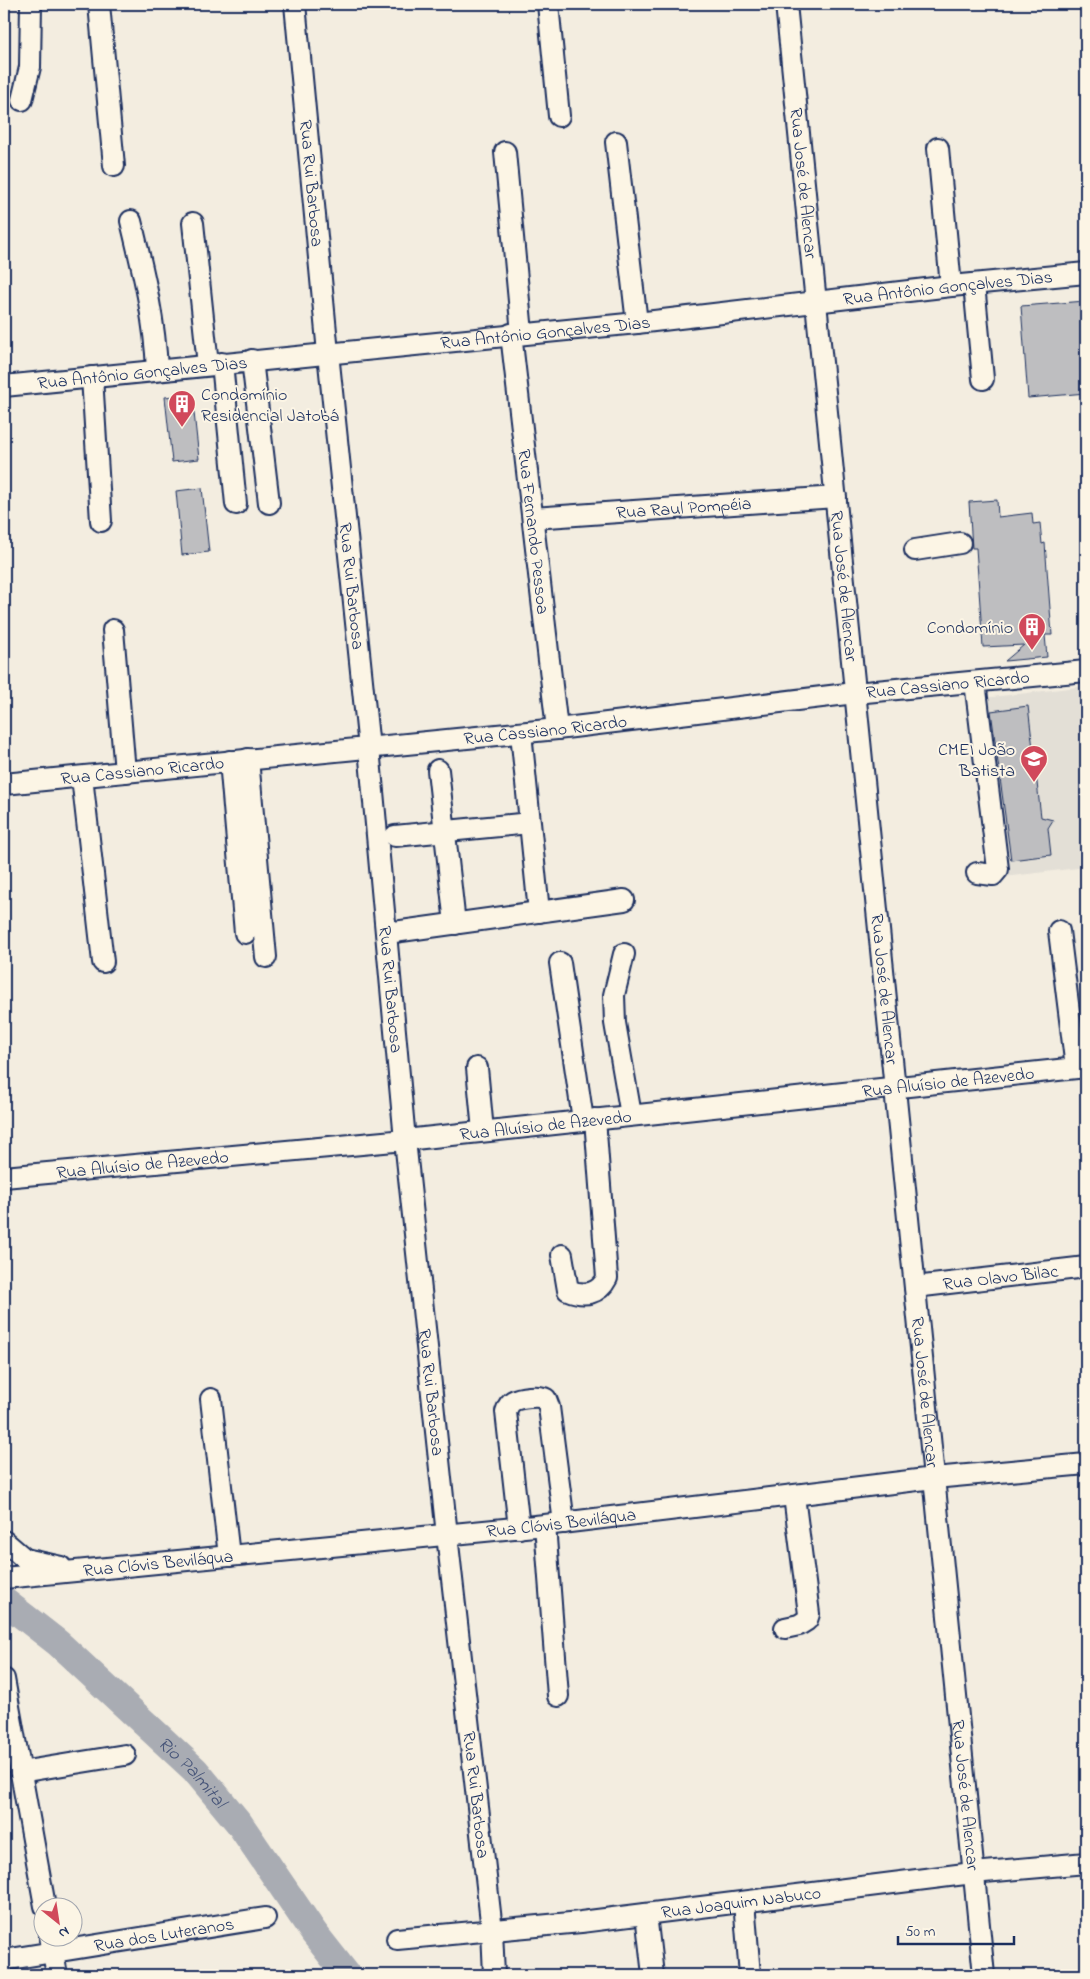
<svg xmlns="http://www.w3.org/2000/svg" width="1090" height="1979" viewBox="0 0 1090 1979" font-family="'Indie Flower',sans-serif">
<rect width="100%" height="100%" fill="#f3ede0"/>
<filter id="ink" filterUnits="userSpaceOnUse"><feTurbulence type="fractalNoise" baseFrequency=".02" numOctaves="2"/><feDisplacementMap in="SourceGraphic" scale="10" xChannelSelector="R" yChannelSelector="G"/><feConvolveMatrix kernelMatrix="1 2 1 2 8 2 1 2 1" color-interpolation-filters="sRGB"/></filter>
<g filter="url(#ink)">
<!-- built -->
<path fill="#e3dfd6" d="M1086 686V867L1004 877 984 698Z"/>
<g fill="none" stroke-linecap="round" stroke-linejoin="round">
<!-- river -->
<path stroke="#a9acb3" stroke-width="28" id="s1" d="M4 1601 58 1643 195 1770 239 1823 314 1933 347 1975"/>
</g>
<!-- building -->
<path fill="#bebec0" stroke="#1b2f5e" d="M1086 301V393L1028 398 1021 306Z
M192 394 199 459 172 462 165 397Z
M202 488 209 552 182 555 176 491Z
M997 500 998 517 1032 513 1033 524 1040 523 1042 544 1045 543 1052 635H1045L1047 657 1005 661 1024 645 983 647 976 548H972L969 502Z
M1028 706 1041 817 1053 820 1048 828 1051 855 1011 860 991 711Z"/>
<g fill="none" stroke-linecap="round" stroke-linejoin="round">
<defs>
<g id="minor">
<path d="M99 4 114 166"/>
<path id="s2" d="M295 4 328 353 369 748 405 1140 447 1535 492 1930 494 1975"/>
<path d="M548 4 559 116"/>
<path id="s3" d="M786 4 984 1975"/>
<path d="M22 100 30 67 31 4"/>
<path d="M616 142 637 323"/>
<path d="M938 148 951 286"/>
<path d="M505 152 522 333"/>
<path d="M131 221C143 271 155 319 157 370"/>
<path d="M193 223 208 365"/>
<path d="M974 284 983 379"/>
<path id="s4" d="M511 334 557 729"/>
<path d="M252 360 269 503"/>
<path d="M222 363 236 504"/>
<path d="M92 377 101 521"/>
<path id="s5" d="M4 386 637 323 951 286 1086 273"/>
<path id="s6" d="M533 518 836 497"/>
<path d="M915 550 960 543"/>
<path d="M113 630 125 772"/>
<path d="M975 682 998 869 993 875 977 873"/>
<path d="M521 733 539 912"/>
<path d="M248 759 266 957"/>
<path d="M230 761 245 933"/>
<path d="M438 770 455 924"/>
<path d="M82 777 103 962"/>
<path id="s7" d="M4 784 557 729 855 693 1086 671"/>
<path d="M395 836 530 823"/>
<path d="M1059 931 1076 1068"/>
<path d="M387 933 624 900"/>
<path d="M624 954 614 995 615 1023 631 1115"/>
<path d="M560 963 583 1120"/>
<path d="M477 1068 483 1131"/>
<path id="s8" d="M4 1177 405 1140 1086 1067"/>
<path d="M562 1255 568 1290C585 1297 599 1294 607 1278L595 1119"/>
<path id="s9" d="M915 1287 1086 1267"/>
<path d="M211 1399 229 1556"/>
<path d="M545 1525 558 1696"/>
<path d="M519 1528 506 1412C508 1407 508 1404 513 1401 520 1397 539 1395 546 1399L549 1407 564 1523"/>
<path d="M4 1541 25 1559 32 1570"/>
<path d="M25 1559 61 1567"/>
<path id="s10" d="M4 1578 545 1525 934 1478 1086 1464"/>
<path d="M785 1628 799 1625 807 1620 809 1614 794 1496"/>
<path d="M4 1679 45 1906"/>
<path d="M20 1772 125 1755"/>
<path d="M744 1902 750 1975"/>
<path d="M646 1914 653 1975"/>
<path d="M50 1936 57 1975"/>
<path id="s11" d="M397 1939 581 1922 973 1873 1086 1863"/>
<path id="s12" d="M4 1960 265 1918"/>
</g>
</defs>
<!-- minor casing -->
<use href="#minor" stroke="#1b2f5e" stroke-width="24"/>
<!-- minor -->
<use href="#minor" stroke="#fcf5e5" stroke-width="20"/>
</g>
</g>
<!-- icons -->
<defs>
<symbol id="building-pin" viewBox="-11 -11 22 30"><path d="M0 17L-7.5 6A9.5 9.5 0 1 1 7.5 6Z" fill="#d1495b" stroke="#fcf5e5"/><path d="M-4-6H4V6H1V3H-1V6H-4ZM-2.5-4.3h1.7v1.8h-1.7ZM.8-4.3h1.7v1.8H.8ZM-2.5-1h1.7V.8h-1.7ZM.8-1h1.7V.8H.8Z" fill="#fff"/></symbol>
<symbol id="school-pin" viewBox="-11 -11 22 30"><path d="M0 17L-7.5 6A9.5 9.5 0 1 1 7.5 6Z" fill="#d1495b" stroke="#fcf5e5"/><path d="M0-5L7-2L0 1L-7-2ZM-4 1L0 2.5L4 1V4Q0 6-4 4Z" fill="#fff"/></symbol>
</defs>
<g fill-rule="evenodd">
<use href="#building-pin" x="166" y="388" width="32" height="43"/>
<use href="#building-pin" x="1016" y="611" width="32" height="43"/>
<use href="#school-pin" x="1018" y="743" width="32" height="43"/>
</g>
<g text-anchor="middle" stroke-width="4" stroke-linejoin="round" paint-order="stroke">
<!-- street labels -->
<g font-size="18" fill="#1b2f5e" stroke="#fcf5e5">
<text dy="6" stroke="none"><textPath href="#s2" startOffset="180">Rua Rui Barbosa</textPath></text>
<text dy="6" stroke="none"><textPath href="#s3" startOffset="180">Rua José de Alencar</textPath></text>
<text dy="6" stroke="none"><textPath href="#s5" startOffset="949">Rua Antônio Gonçalves Dias</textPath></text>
<text dy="6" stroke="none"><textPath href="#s5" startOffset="544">Rua Antônio Gonçalves Dias</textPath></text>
<text dy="6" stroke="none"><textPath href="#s5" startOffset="139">Rua Antônio Gonçalves Dias</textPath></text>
<text dy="6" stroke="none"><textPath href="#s6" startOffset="151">Rua Raul Pompéia</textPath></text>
<text dy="6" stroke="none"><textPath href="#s4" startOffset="199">Rua Fernando Pessoa</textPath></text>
<text dy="6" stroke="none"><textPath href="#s3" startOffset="585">Rua José de Alencar</textPath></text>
<text dy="6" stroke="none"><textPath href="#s2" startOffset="585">Rua Rui Barbosa</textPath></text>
<text dy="6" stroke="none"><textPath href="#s7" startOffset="949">Rua Cassiano Ricardo</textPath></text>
<text dy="6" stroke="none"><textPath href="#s7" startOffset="544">Rua Cassiano Ricardo</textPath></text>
<text dy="6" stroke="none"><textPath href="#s7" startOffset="139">Rua Cassiano Ricardo</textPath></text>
<text dy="6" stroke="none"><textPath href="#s3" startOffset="990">Rua José de Alencar</textPath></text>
<text dy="6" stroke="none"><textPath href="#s2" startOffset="990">Rua Rui Barbosa</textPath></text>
<text dy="6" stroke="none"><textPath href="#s8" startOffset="949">Rua Aluísio de Azevedo</textPath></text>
<text dy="6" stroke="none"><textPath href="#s8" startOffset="544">Rua Aluísio de Azevedo</textPath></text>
<text dy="6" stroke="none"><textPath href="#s8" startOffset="139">Rua Aluísio de Azevedo</textPath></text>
<text dy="6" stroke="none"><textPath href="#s9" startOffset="86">Rua Olavo Bilac</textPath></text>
<text dy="6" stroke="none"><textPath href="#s3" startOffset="1395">Rua José de Alencar</textPath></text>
<text dy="6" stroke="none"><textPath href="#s2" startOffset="1395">Rua Rui Barbosa</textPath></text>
<text dy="6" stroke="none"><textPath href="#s10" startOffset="560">Rua Clóvis Beviláqua</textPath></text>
<text dy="6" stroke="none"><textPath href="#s10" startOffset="155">Rua Clóvis Beviláqua</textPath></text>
<text dy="6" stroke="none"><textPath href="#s2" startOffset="1800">Rua Rui Barbosa</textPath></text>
<text dy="6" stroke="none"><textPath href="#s3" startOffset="1800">Rua José de Alencar</textPath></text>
<text dy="6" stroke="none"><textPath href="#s11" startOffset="346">Rua Joaquim Nabuco</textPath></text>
<text dy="6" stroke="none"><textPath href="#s12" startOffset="162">Rua dos Luteranos</textPath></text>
</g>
<!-- poi labels -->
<g font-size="18" fill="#1b2f5e" stroke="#fcf5e5" text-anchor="end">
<text x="201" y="400" text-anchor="start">Condomínio<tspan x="201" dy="21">Residencial Jatobá</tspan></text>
<text x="1013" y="633">Condomínio</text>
<text x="1015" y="755">CMEI João<tspan x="1015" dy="21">Batista</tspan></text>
</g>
<!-- water labels -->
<g font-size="19" font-style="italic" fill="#465478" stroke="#fcf5e5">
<text dy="7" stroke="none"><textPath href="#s1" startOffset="255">Rio Palmital</textPath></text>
</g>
</g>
<!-- margin -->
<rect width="1090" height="1979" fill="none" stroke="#fcf5e5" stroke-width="20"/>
<rect x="10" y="10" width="1070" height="1959" fill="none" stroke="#1b2f5e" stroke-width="2" filter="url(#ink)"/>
<!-- north arrow -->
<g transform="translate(58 1922) rotate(150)"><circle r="24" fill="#fcf5e5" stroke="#a2a6af"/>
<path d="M0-4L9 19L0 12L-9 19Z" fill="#d1495b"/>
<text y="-8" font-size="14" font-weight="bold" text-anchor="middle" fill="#1b2f5e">N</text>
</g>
<!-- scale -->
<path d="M898 1936v8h116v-8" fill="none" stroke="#1b2f5e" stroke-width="2.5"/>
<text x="905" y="1936" font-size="15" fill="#1b2f5e" stroke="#fcf5e5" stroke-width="4" paint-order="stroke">50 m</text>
</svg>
